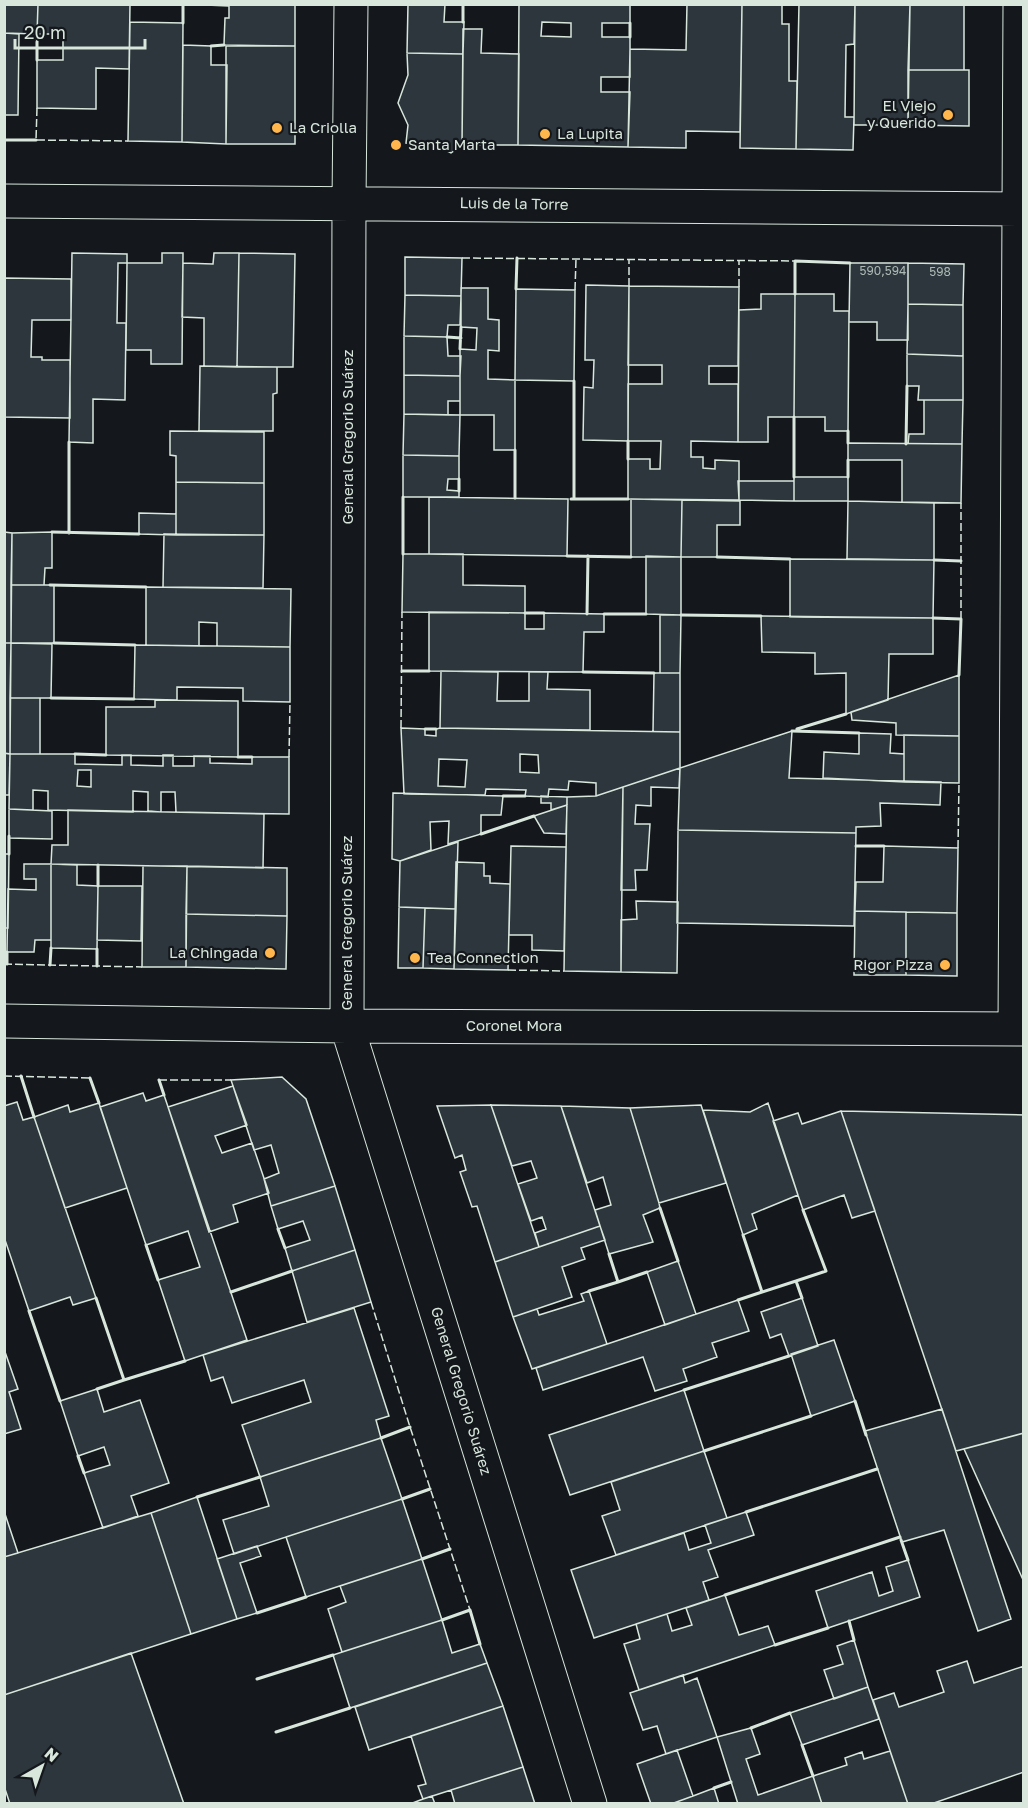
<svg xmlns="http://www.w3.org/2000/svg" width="1028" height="1808" viewBox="0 0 1028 1808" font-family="'Golos Text',sans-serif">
<rect width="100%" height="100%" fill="#14181c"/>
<!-- building -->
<path fill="#2c363c" stroke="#d8e6dc" stroke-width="1.5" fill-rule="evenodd" d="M4 4H38L37 34 4 33Z
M38 4H130L129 69 96 68V109L37 108V60H63V34H37Z
M183 4H295V46L224 45 225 18H229V6Z
M408 4H445L444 22H464L463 54 407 53Z
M519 4H630V23H602V37H630V77H601V92H630L628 147 518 145ZM542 22 571 23V37L541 36Z
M687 4H742L740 132 686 131V148L628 147 630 49 686 50Z
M742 4H782V24H789V81H797L796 149 740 148Z
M799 4H855L854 44 846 45 845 117H854L853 150 796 149Z
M855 4H910L908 125H854Z
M910 4H964V70H908Z
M130 22 183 23 182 142 128 141Z
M463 29H482L481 53 519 54 518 145H462Z
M4 33 19 34 18 115H4Z
M183 45 211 46V65H227L226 144 182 142Z
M226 46H295V144H226Z
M407 53 463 54 462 145 451 153 432 144 406 143 408 125 398 103 408 75Z
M908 70H969V126L908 125Z
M72 253 127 254V263H118L117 323H126L125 400 93 399V443L69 442Z
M162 253H183L182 364H151V350H126L127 263H162Z
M214 253H239L237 367 204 366V318L182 317 183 263 213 264Z
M239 253 295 254 293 367H237Z
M405 257 462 258 461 296 405 295Z
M850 263H908V340H877V322H849Z
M908 263 964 264 963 305 908 304Z
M4 278 71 279V320H32L31 357H42V360H70V418L4 417Z
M586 285 629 286 628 441 583 440 584 387 593 388 594 360H585Z
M629 286 739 287 738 366H709V384H738V442L691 441V457H703V468L715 469V460L739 461V500L628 499V459H650V469H660L661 441H628V384H662V365H628Z
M461 288H488V319L499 320V351L488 350V379L515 380V450H494V415H460V349L476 350 477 328 461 327Z
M516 289 575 290 574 381 515 380Z
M761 294H795L794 417H768V442H738L739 310 761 309Z
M795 294H834V311H849L848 431H825V417H794Z
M405 295 461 296 460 325H448L447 337 404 336Z
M908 304 963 305V356L907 354Z
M404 336 447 337 448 356H461L460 376 404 375Z
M907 354 963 356V400H918L919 386H907Z
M200 366 277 367V393L273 394V431H199Z
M404 375 460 376V401H448V415L404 414Z
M924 400H963L962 444H908L909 434H924Z
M404 414 460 415 459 456 403 455Z
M170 431 264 432V483L176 482V456L170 455Z
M848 443 962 444 961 503 902 502V460H848Z
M403 455 459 456V479H448L447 490 459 491V497H403Z
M794 477H848V501H794Z
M738 481H794V501L739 500Z
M176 482 264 483V535H176Z
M429 497 568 499 567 556 429 554Z
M631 499 682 500 681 557H631Z
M682 500 740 501V525H717V557H681Z
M848 501 934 503V560L847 559Z
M139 513 176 514V535L139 534Z
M4 532 12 533 11 643H4Z
M52 532V568H45L44 585H11L12 533Z
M164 534 264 535 263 588 163 587Z
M403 554H463V585L525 586V613L402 612Z
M646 556 681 557V615L646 614Z
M790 559 934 560 933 618 790 617Z
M11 585H54V643H11Z
M146 587 291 589 290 647 217 646V623L199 622V646L146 645Z
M429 612 525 613V629H544V613L604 614V632H584L583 672 429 671Z
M660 615H681L680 673H660Z
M761 616 933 618V654H889L888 700 846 714V673L815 674V653L762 652Z
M4 643H11L10 754 4 753Z
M11 643 52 644 51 698H10Z
M135 645 290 647V702L243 701V688L177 687V700L134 699Z
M441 671 498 672 497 701H529V672H548L547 689 590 690V730L440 728Z
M654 673H680V732H653Z
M959 675V736L896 735V723L852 720 851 712Z
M10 698H40V754H10Z
M155 700 238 701V757L106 755V707H155Z
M401 728 425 729V735L436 736V729L440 728 680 732V768L596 796V783L569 781 568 790 549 789 548 797 525 796 526 790 486 789 485 795 404 794ZM520 754 538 755 539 773 520 772ZM439 759 467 760 465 787 438 786Z
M792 731 789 778 941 782 940 805 880 803 881 826 856 827V833L678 830 680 768Z
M859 733 891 734 890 753 904 754V782L823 778 824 752 859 754Z
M904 735 959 736V783L904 782Z
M4 753 10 754 9 795H4Z
M10 754H75V764L122 765V755H131V765L163 766V755H173V766H194V756H210V763L252 764V757H289V814L176 812 175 792H161V812L148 811V792L133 791V812L48 810V791L33 790V810L9 809ZM78 770H91V787L77 786Z
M680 768 679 788 651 787V806L636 805 635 824H650L647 870H635L636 890H621L623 787Z
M623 787 621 972 564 971 567 797 596 796Z
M393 793 503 796 501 815H481V834L448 844 449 821 430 822 431 850 400 861 392 859Z
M541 796 567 797V805L551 810V803H541Z
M567 805 566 834 544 833 534 816Z
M9 809 52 811V839L9 838Z
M68 810 264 814 263 868 51 864 52 845H68Z
M678 830 856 833 854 926 677 923Z
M458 842 456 909 399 907 400 861Z
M511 846 566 847 564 951 532 950V935H509Z
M884 846 958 848 957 913 855 911 856 882H883Z
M4 854H9L8 928H4Z
M456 862 484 863V876H490V883L510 884 508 970 454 969Z
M24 864H51V940H35L34 952H7L8 889 36 890V879H24Z
M51 864 77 865V885L98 886 97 949 51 948Z
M143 866H187L186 967H142Z
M187 866 287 868V916L186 914Z
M98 886H142L141 941 97 940Z
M636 901 678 902 677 973 621 972V920L637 919Z
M399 907 425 908 423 968H398Z
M425 908 456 909 454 969 423 968Z
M855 911 906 912V975H854Z
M906 912 957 913V976L906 975Z
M186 914 287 916 286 969 186 967Z
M282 1077 306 1099 335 1186 271 1206 264 1179 279 1173 271 1145 254 1150 231 1080Z
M233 1086 247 1125 215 1136 222 1153 252 1143 269 1193 233 1205 238 1222 209 1232 168 1107Z
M143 1093 146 1101 164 1095 247 1340 185 1361 158 1280 200 1267 188 1231 146 1245 100 1107Z
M17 1102 23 1120 34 1117 96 1298 73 1305 70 1297 29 1311 4 1237V1106Z
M99 1103 127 1188 65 1208 34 1117 68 1105 70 1112Z
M768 1103 798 1195 752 1214 757 1229 743 1235 703 1110 750 1112Z
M491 1105 539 1247 495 1262 477 1206 472 1207 460 1172 466 1170 462 1155 455 1158 437 1106Z
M491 1105 561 1106 600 1226 539 1247 535 1233 546 1229 542 1217 531 1221 518 1184 537 1178 531 1161 512 1166Z
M701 1105 726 1183 659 1203 630 1108Z
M561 1106 630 1108 659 1203 660 1208 643 1215 653 1242 609 1254 595 1210 611 1205 603 1177 587 1183Z
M841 1111 1024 1115V1433L956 1451Z
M841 1111 875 1211 852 1218 844 1195 803 1210 773 1121 798 1113 802 1124Z
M335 1186 355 1250 292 1271 285 1248 310 1240 303 1221 278 1229 271 1206Z
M600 1226 605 1240 581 1248 585 1259 562 1267 572 1297 513 1317 495 1262Z
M355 1250 371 1302 307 1322 292 1271Z
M678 1261 696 1314 665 1325 647 1272Z
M589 1291 607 1344 532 1369 513 1317 537 1309 539 1315 584 1301 581 1294Z
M802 1298 818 1346 789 1356 781 1334 770 1338 761 1312Z
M738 1300 749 1331 712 1343 717 1357 683 1369 687 1381 655 1391 643 1357 543 1390 536 1368Z
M354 1308 389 1416 376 1420 381 1438 260 1477 242 1425 311 1402 304 1380 232 1403 223 1377 211 1381 203 1355Z
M834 1340 855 1401 811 1416 791 1354Z
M4 1349 18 1389 9 1392 21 1429 4 1434Z
M97 1389 104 1412 140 1400 169 1483 131 1496 138 1516 103 1528 84 1473 110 1465 104 1447 78 1456 60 1401Z
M684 1390 704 1451 570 1495 549 1435Z
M942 1409 1011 1619 978 1631 944 1530 902 1542 865 1431Z
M1024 1433V1582L964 1449Z
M381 1438 402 1499 234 1554 223 1520 269 1506 260 1477Z
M704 1451 727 1518 616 1555 602 1516 620 1510 611 1482Z
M197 1497 237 1619 191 1634 151 1513Z
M402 1499 422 1559 306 1597 286 1537Z
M4 1511 18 1553 4 1557Z
M746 1512 754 1535 708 1550 718 1577 703 1582 709 1600 594 1638 571 1570 684 1533 689 1550 711 1543 705 1525Z
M151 1513 191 1634 4 1695V1557Z
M257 1546 261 1556 240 1563 257 1613 237 1619 217 1559Z
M422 1559 442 1620 342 1652 328 1609 346 1602 340 1586Z
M908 1560 920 1597 828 1628 816 1591 872 1572 879 1596 893 1591 886 1567Z
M725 1595 739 1635 768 1626 775 1645 639 1690 624 1644 640 1639 636 1624 667 1614 672 1631 692 1625 686 1608Z
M442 1620 452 1653 480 1644 487 1663 350 1708 333 1655Z
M854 1640 868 1687 834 1699 824 1670 843 1664 837 1646Z
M131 1653 184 1804H10L4 1786V1695Z
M967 1661 974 1683 1024 1666V1772L931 1804H908L873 1700 894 1693 899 1707 944 1692 937 1671Z
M487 1663 503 1706 369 1750 355 1707Z
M683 1675 685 1683 697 1678 717 1737 666 1754 657 1726 643 1730 630 1693Z
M868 1687 879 1719 802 1745 790 1713Z
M503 1706 523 1767 423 1799 418 1786 426 1784 411 1736Z
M751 1728 760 1754 746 1759 758 1795 813 1776 822 1804H738L717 1737Z
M677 1750 693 1796 671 1804H651L637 1764Z
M890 1751 908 1804H822L813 1776 847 1765 845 1758 862 1752 864 1759Z
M523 1767 535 1804H455L451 1790Z
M714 1788 719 1804H671L693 1796Z
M432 1796 435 1804H410L423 1799Z"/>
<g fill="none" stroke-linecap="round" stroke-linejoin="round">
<defs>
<path id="minor" d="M351 4 349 203 347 1026 590 1804
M4 201 1024 209
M4 1021 347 1026 1024 1029
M1015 1029 1020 4"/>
</defs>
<!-- minor casing -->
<use href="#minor" stroke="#d8e6dc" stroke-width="35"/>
<!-- minor -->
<use href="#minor" stroke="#14181c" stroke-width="33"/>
<!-- fence -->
<path stroke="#d8e6dc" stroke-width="1.5" stroke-dasharray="8 3" stroke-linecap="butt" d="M37 108 36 140 128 141
M462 258 795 261
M629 286V260
M739 287V261
M575 290 576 259
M961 619V503
M401 728 402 612
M289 757 290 702
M958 848 959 783
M4 964 142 967
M508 970 564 971
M4 1076 90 1078
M159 1080H231
M371 1302 410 1427 470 1610"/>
<!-- wall -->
<path stroke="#d8e6dc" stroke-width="3" d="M463 22V4
M183 23V6
M630 37V23
M211 46 224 45
M37 60V34
M4 140H36
M516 289 517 258
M795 294V261L850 263
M447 337 461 338
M460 349 461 327
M628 441V459
M848 443V431
M906 444 907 386
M848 460V477
M794 477V417
M459 491V479
M515 498V450
M571 499H628
M574 499V381
M52 532 139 534
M69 533V442
M403 554V497
M567 556 631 557
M717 557 790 559
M934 560 961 561
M50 585 146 587
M525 613H544
M587 614 588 556
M604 614H646
M681 615 761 616
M933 618 961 619 959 675
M54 643 135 645
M402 671H429
M583 672 654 673
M51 698 134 699
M425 729H436
M797 729 846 714
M792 731 859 733
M75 754 106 755
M238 757H252
M503 796H525
M481 834 534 816
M856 846H884
M9 854V836
M98 886V865
M7 964V952
M50 965 51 948
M97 966V949
M21 1076 34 1117
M90 1078 99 1103
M159 1080 164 1095
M660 1208 678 1261
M278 1229 285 1248
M146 1245 158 1280
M609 1254 618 1282 647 1272
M796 1281 826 1271 803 1210
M589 1291 618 1282
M231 1292 292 1271
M762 1292 796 1281 802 1298
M96 1298 124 1380 97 1389
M738 1300 762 1292 743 1235
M29 1311 60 1401
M124 1380 185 1361
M684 1390 789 1356
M855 1401 866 1435
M381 1438 410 1427
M704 1451 811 1416
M78 1456 84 1473
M197 1497 260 1477
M402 1499 430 1489
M746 1512 877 1469
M901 1540 908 1560
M422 1559 450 1549
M725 1595 900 1537
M257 1613 306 1597
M442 1620 470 1610 480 1644
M849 1621 854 1640
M775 1645 828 1628
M257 1679 333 1655
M751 1728 790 1713
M276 1732 350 1708
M802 1745 813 1776
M714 1788 731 1782"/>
</g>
<!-- markers -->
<g fill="#ffb74d" stroke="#14181c" stroke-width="2">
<circle cx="948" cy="115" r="6"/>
<circle cx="277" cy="128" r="6"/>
<circle cx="545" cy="134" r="6"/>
<circle cx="396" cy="145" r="6"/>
<circle cx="270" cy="953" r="6"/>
<circle cx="415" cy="958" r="6"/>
<circle cx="945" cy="965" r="6"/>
</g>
<g text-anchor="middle" stroke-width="4.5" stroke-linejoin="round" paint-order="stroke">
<!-- number labels -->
<g font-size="12" fill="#adbab4">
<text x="883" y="275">590,594</text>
<text x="940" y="276">598</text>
</g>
<!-- poi labels -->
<g font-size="15" fill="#d8e6dc" stroke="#14181c" text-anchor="start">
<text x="936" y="111" text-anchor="end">El Viejo<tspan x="936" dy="17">y Querido</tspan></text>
<text x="289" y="133">La Criolla</text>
<text x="557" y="139">La Lupita</text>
<text x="408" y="150">Santa Marta</text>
<text x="258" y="958" text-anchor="end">La Chingada</text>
<text x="427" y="963">Tea Connection</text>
<text x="933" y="970" text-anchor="end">Rigor Pizza</text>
</g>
<!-- street labels -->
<g font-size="15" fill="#d8e6dc" stroke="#14181c">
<text transform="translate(514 204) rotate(1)" y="5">Luis de la Torre</text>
<text transform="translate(348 437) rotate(-90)" y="5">General Gregorio Suárez</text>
<text transform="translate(347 923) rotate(-90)" y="5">General Gregorio Suárez</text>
<text x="514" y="1031">Coronel Mora</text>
<text transform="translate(461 1391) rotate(73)" y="5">General Gregorio Suárez</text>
</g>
</g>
<!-- border -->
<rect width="1028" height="1808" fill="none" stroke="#d8e6dc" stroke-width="12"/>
<!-- north arrow -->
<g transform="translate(42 1766) rotate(40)" stroke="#14181c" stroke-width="4.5" paint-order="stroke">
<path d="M0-4.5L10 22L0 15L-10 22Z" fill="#d8e6dc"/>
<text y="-9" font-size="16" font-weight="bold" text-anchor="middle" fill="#d8e6dc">N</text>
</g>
<!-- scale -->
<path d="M15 39v9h130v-9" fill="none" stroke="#d8e6dc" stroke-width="3"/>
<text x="24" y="39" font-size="18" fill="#d8e6dc" stroke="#14181c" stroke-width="4.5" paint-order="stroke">20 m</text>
</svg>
